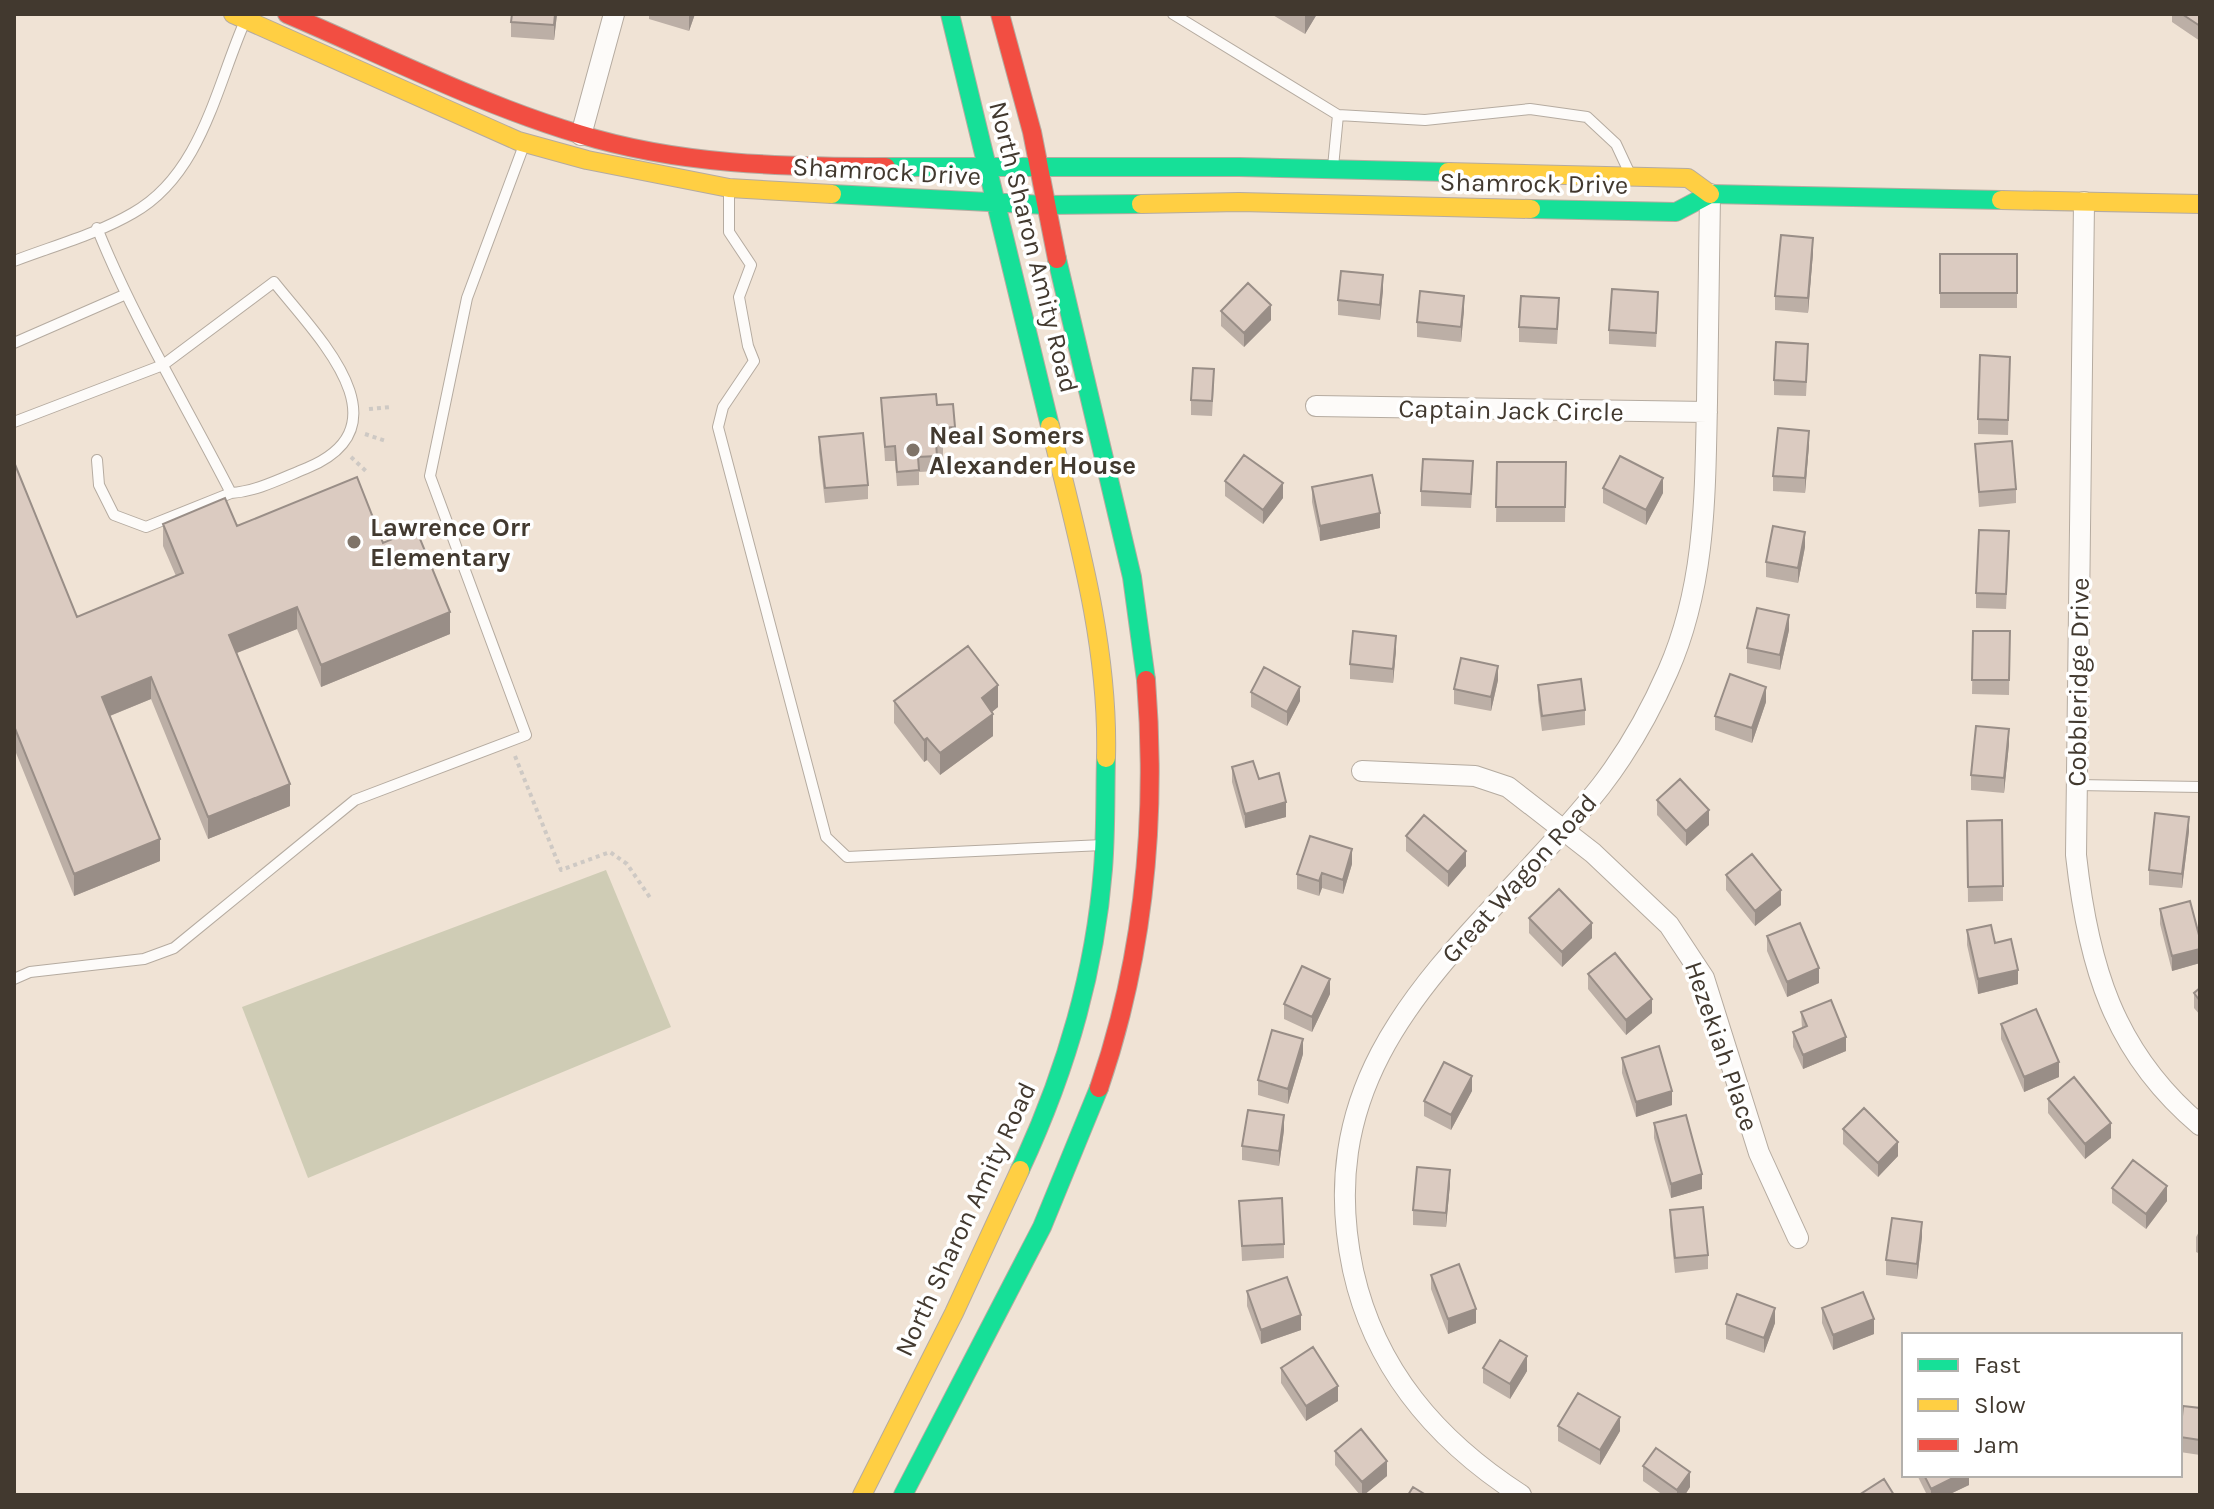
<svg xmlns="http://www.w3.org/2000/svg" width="2214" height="1509" viewBox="0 0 2214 1509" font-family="Karla,sans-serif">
<rect width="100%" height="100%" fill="#f0e3d5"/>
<!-- green -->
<path fill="#cfccb5" d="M606 870 671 1027 308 1178 242 1007Z"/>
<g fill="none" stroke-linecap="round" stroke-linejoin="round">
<defs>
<path id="lane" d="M1173 14 1338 115 1333 167
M1338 115 1425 120 1530 109 1587 117 1616 144 1630 174
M729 189V232L751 265 739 297 748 346 754 361 723 407 718 427 826 837 847 857 1103 845
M14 261C53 246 97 234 133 213 201 175 216 87 245 21
M14 343 124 295
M14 422 163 365 274 282C315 334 410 425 307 468 282 478 258 491 231 493 186 405 134 320 97 228
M97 460 99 485 114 515 146 527 231 493
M2077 785 2200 787
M14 979 30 972 144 959 174 948 355 800 526 735 430 476 467 298 524 145"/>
<path id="street" d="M581 135 614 14
M2084 202 2076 855C2088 964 2113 1052 2200 1125
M1316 406 1707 412
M1362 771 1475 776 1508 787 1593 853 1669 925 1704 978 1759 1153 1798 1238
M1521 1495C1437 1441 1375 1370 1353 1270 1305 1043 1479 941 1601 786 1628 751 1650 712 1668 671 1706 585 1705 494 1707 402 1708 333 1709 263 1710 194"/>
<path id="fast" d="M950 14 1050 426
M886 167H1239L1448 172
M832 194 1045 205 1141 204
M1531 209 1676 212 1710 194 2001 200
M1057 259 1132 577 1146 680
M1020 1170C1064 1076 1095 973 1103 869 1106 832 1105 795 1106 758
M903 1495 1042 1227 1099 1088"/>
<path id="slow" d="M233 14 518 141 587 160 729 188 832 194
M1448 172 1688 178 1710 194
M2001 200 2200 204
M1141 204 1239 202 1531 209
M1050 426C1077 535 1109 645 1106 758
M862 1495 954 1313 1020 1170"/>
<path id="jam" d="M287 14C383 55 479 104 579 134 679 165 783 167 886 167
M1000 14 1032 132 1057 259
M1099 1088C1144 957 1157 818 1146 680"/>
</defs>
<!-- lane casing -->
<use href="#lane" stroke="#b5aba0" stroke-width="12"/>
<!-- street casing -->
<use href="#street" stroke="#b5aba0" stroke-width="22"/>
<!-- fast casing -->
<use href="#fast" stroke="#b5aba0" stroke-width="20"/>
<!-- slow casing -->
<use href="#slow" stroke="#b5aba0" stroke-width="20"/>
<!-- jam casing -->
<use href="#jam" stroke="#b5aba0" stroke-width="20"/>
<!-- path -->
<path stroke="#cec9c4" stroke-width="4" stroke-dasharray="4 4" stroke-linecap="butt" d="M369 409 391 407
M365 434 386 441
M351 457 367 472
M515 756 561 870 610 852 627 864 651 899"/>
<!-- lane -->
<use href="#lane" stroke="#fdfbf9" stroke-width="10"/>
<!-- street -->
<use href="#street" stroke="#fdfbf9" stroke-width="20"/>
<!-- fast -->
<use href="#fast" stroke="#16e098" stroke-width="18"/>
<!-- slow -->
<use href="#slow" stroke="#ffcf43" stroke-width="18"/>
<!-- jam -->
<use href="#jam" stroke="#f24e42" stroke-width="18"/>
</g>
<!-- wall -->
<path fill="#bcafa6" d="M557 14 554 40 511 37V22Z
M649 14H695L689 31 649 19Z
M1271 14H1317L1305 34Z
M2172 14H2200V41L2172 22Z
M1813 253 1808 313 1775 310V296Z
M1940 254H2017V308H1940Z
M1383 290 1380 320 1338 315V300Z
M1658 306 1656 347 1609 344V330Z
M1464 310 1461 342 1417 337V322Z
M1221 311 1271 320 1244 347 1221 326Z
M1559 312 1557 344 1519 342V327Z
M2010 357 2008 435 1978 434V419Z
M1808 359 1806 396 1774 395V380Z
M1214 383 1212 416 1191 415V400Z
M881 398 937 405 955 427V442L943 443V457L937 458V471L919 472V485L897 486 895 461H885Z
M819 437 868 485V499L825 503 819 452Z
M1975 444 2016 489V503L1979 507Z
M1809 445 1805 493 1773 491V476Z
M14 462 77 617 176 576 163 546V524L237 526 383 543 450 634 321 687 297 629 237 653 290 806 208 839 151 699 110 716 160 861 74 896 14 748Z
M1497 462H1566L1565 522H1496Z
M1473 476 1471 508 1421 506V491Z
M1225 481 1283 498 1263 524 1225 496Z
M1312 487 1380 528 1320 541 1312 502Z
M1603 488 1663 493 1646 525 1603 503Z
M2009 546 2006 609 1976 608V593Z
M1805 547 1798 583 1766 577V562Z
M1789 630 1780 670 1747 663V648Z
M1973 631H2010L2009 695 1972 694Z
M1396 650 1393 683 1350 679V664Z
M1498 680 1491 711 1454 704V689Z
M1538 685 1585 710V725L1542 731 1538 700Z
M1251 692 1300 701 1287 726 1251 707Z
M894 701 998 707 992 712 993 736 940 775 927 760 924 762 894 723Z
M1766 702 1752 743 1715 730V716Z
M2009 744 2004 793 1971 790V775Z
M1232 767 1259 779 1286 817 1245 828 1232 782Z
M1657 800 1709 825 1686 846 1657 815Z
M1967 821 2003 886V901L1968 902Z
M2189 831 2182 888 2149 885V870Z
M1406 836 1466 866 1448 887 1406 851Z
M1352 864 1343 894 1322 888 1319 896 1297 889V874Z
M1726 875 1781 905 1755 926 1726 890Z
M2160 909 2200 939V963L2172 971 2160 924Z
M1529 918 1592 938 1562 967 1529 933Z
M1967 930 1995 943 2018 984 1978 994 1967 945Z
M1767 936 1819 983 1787 997 1767 951Z
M1588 974 1652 1013 1626 1035 1588 989Z
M2200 988V1015L2194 1008V993Z
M1330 994 1312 1032 1284 1019V1004Z
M1801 1012 1846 1051 1803 1069 1793 1047V1032L1802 1028Z
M2001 1024 2059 1077 2024 1092 2001 1039Z
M1303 1054 1288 1104 1258 1095V1080Z
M1622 1058 1672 1105 1636 1117 1622 1073Z
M1472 1091 1451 1130 1424 1116V1101Z
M2048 1099 2111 1138 2085 1159 2048 1113Z
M1654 1123 1702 1189 1671 1198 1654 1138Z
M1843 1129 1898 1156 1878 1177 1843 1144Z
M1284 1130 1279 1166 1242 1160V1146Z
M1450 1184 1446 1227 1413 1225V1210Z
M2112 1188 2167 1201 2146 1229 2112 1203Z
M1239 1201 1284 1244V1258L1242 1261Z
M1670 1210 1708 1255V1269L1675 1273 1670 1225Z
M2200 1230V1254L2196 1252V1237Z
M1922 1237 1917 1279 1886 1275V1260Z
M1431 1275 1476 1323 1448 1334 1431 1289Z
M1247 1291 1301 1330 1261 1344 1247 1306Z
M1822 1308 1874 1334 1833 1350 1822 1323Z
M1775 1323 1764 1353 1726 1339V1324Z
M1281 1368 1338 1401 1306 1421 1281 1383Z
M1483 1368 1527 1371 1510 1399 1483 1383Z
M2200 1408V1455L2180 1452V1428Z
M1558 1426 1620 1431 1600 1465 1558 1441Z
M1335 1451 1387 1476 1364 1495H1360L1335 1465Z
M1643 1466 1690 1487 1685 1495H1663L1643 1481Z
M1917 1475H1969V1485L1948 1495H1927Z"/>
<!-- shaded-wall -->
<path fill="#998e87" d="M555 14H557L554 40V25Z
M689 14H695L689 31Z
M1305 14H1317L1305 34Z
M1813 238V253L1808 313V298Z
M1383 275V290L1380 320V305Z
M1464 296V310L1461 342V327Z
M1271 305V320L1244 347V333Z
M1809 431V445L1805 493V478Z
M1663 478V493L1646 525V510Z
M1283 483V498L1263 524V510Z
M1380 513V528L1320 541V526Z
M1805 532V547L1798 583V568Z
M297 607V629L229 656V635Z
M450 612V634L321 687V665Z
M1789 615V630L1780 670V655Z
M1396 636V650L1393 683V669Z
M1498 666V680L1491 711V697Z
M151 677V699L102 719V697Z
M998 685V707L982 720V698Z
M1300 687V701L1287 726V712Z
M1766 687V702L1752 743V728Z
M993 714V736L940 775V753Z
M2009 729V744L2004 793V778Z
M927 738V760L924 762V740Z
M290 784V806L208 839V817Z
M1286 802V817L1245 828V814Z
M1709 810V825L1686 846V831Z
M2189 817V831L2182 888V874Z
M160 839V861L74 896V874Z
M1352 849V864L1343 894V880Z
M1466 851V866L1448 887V872Z
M1322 873V888L1319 896V881Z
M1781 890V905L1755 926V911Z
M1592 923V938L1562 967V952Z
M2200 949V963L2172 971V956Z
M1819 968V983L1787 997V982Z
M2018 970V984L1978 994V979Z
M1330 979V994L1312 1032V1017Z
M1652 999V1013L1626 1035V1020Z
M1846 1037V1051L1803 1069V1055Z
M1303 1039V1054L1288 1104V1089Z
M2059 1062V1077L2024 1092V1077Z
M1472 1076V1091L1451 1130V1115Z
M1672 1091V1105L1636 1117V1102Z
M1284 1115V1130L1279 1166V1151Z
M2111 1123V1138L2085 1159V1144Z
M1898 1142V1156L1878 1177V1163Z
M1450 1170V1184L1446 1227V1213Z
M1702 1174V1189L1671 1198V1184Z
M2167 1186V1201L2146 1229V1214Z
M1922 1222V1237L1917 1279V1264Z
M1775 1308V1323L1764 1353V1338Z
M1476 1309V1323L1448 1334V1319Z
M1301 1315V1330L1261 1344V1330Z
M1874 1319V1334L1833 1350V1335Z
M1527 1356V1371L1510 1399V1384Z
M1338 1386V1401L1306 1421V1406Z
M1620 1417V1431L1600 1465V1450Z
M1387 1461V1476L1364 1495H1362V1482Z
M1690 1472V1487L1685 1495H1677V1490Z
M1959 1475H1969V1485L1948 1495H1931V1489Z"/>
<!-- building -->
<path fill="#dbcbc1" stroke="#998e87" stroke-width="2" d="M512 14H555L554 25 511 22Z
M2182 14H2200V26Z
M1781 235 1813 238 1808 298 1775 296Z
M1940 254H2017V293H1940Z
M1341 271 1383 275 1380 305 1338 300Z
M1248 283 1271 305 1244 333 1221 311Z
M1612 289 1658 292 1656 333 1609 330Z
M1420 291 1464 296 1461 327 1417 322Z
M1521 296 1559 298 1557 329 1519 327Z
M1776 342 1808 344 1806 382 1774 380Z
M1980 355 2010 357 2008 420 1978 419Z
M1193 368 1214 369 1212 401 1191 400Z
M936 394 937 405 953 404 955 427 942 428 943 442 936 443 937 456 918 457 919 470 897 472 895 446 885 447 881 398Z
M1778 428 1809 431 1805 478 1773 476Z
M863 433 868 485 825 488 819 437Z
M2012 441 2016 489 1979 492 1975 444Z
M1244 455 1283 483 1263 510 1225 481Z
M1620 456 1663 478 1646 510 1603 488Z
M1423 459 1473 461 1471 494 1421 491Z
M14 462 77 617 183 573 163 524 225 498 237 526 357 477 383 543 416 529 450 612 321 665 297 607 229 635 290 784 208 817 151 677 102 697 160 839 74 874 14 726Z
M1497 462H1566L1565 507H1496Z
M1372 475 1380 513 1320 526 1312 487Z
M1773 526 1805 532 1798 568 1766 562Z
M1979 530 2009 531 2006 594 1976 593Z
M1757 608 1789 615 1780 655 1747 648Z
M1353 631 1396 636 1393 669 1350 664Z
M1973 631H2010L2009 680H1972Z
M968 646 998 685 982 698 993 714 940 753 927 738 924 740 894 701Z
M1461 658 1498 666 1491 697 1454 689Z
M1264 667 1300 687 1287 712 1251 692Z
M1730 674 1766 687 1752 728 1715 716Z
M1581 679 1585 710 1542 716 1538 685Z
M1976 726 2009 729 2004 778 1971 775Z
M1253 761 1259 779 1279 773 1286 802 1245 814 1232 767Z
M1680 779 1709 810 1686 831 1657 800Z
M2155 813 2189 817 2182 874 2149 870Z
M1424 815 1466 851 1448 872 1406 836Z
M2002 820 2003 886 1968 887 1967 821Z
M1310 836 1352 849 1343 880 1322 873 1319 881 1297 874Z
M1752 854 1781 890 1755 911 1726 875Z
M1559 889 1592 923 1562 952 1529 918Z
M2190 901 2200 939V949L2172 956 2160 909Z
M1800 923 1819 968 1787 982 1767 936Z
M1991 925 1995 943 2011 939 2018 970 1978 979 1967 930Z
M1615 953 1652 999 1626 1020 1588 974Z
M1302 966 1330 979 1312 1017 1284 1004Z
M2200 988V1001L2194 993Z
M1831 1000 1846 1037 1803 1055 1793 1032 1807 1026 1801 1012Z
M2036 1009 2059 1062 2024 1077 2001 1024Z
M1272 1030 1303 1039 1288 1089 1258 1080Z
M1659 1046 1672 1091 1636 1102 1622 1058Z
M1444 1062 1472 1076 1451 1115 1424 1101Z
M2074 1077 2111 1123 2085 1144 2048 1099Z
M1864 1108 1898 1142 1878 1163 1843 1129Z
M1248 1110 1284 1115 1279 1151 1242 1146Z
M1686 1115 1702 1174 1671 1184 1654 1123Z
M2133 1160 2167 1186 2146 1214 2112 1188Z
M1417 1167 1450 1170 1446 1213 1413 1210Z
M1282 1198 1284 1244 1242 1246 1239 1201Z
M1703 1207 1708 1255 1675 1258 1670 1210Z
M1892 1218 1922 1222 1917 1264 1886 1260Z
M1459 1264 1476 1309 1448 1319 1431 1275Z
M1287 1277 1301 1315 1261 1330 1247 1291Z
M1863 1292 1874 1319 1833 1335 1822 1308Z
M1737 1294 1775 1308 1764 1338 1726 1324Z
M1500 1340 1527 1356 1510 1384 1483 1368Z
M1313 1347 1338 1386 1306 1406 1281 1368Z
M1578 1393 1620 1417 1600 1450 1558 1426Z
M2183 1406 2200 1408V1440L2180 1437Z
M1361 1429 1387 1461 1362 1482 1335 1451Z
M1656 1448 1690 1472 1677 1490 1643 1466Z
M1924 1475H1959L1931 1489Z
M1884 1479 1894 1495H1859Z
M1413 1487 1426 1495H1408Z"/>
<!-- markers -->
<g fill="#7f7469" stroke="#fff" stroke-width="3">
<circle cx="913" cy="450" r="8"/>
<circle cx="354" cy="542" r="8"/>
</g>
<g text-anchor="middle" stroke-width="7" stroke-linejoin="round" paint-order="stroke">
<!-- street labels -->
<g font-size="26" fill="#42392f" stroke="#fff">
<text transform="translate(887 171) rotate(3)" y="9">Shamrock Drive</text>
<text transform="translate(1534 183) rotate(1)" y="9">Shamrock Drive</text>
<text transform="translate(1034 247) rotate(76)" y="9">North Sharon Amity Road</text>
<text transform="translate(1511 410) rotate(1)" y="9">Captain Jack Circle</text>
<text transform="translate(2078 682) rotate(-89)" y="9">Cobbleridge Drive</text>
<text transform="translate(1519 878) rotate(-48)" y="9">Great Wagon Road</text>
<text transform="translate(1722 1046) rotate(71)" y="9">Hezekiah Place</text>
<text transform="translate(965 1219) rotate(-65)" y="9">North Sharon Amity Road</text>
</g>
<!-- poi labels -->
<g font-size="26" font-weight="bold" fill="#42392f" stroke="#fff" text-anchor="start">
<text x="929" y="444">Neal Somers<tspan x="929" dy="30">Alexander House</tspan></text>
<text x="370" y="536">Lawrence Orr<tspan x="370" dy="30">Elementary</tspan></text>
</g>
</g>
<!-- border -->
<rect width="2214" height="1509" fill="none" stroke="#42392f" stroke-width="32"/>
<!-- legend -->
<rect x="1902" y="1333" width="280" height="144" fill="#ffffff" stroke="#b3b0ac" stroke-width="2"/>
<rect x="1918" y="1359" width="40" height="12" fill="#16e098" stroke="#b3b0ac" stroke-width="2"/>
<text x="1974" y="1373" font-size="24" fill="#42392f">Fast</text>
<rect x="1918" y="1399" width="40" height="12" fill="#ffcf43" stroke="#b3b0ac" stroke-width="2"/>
<text x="1974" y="1413" font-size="24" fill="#42392f">Slow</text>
<rect x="1918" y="1439" width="40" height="12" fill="#f24e42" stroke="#b3b0ac" stroke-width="2"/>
<text x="1974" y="1453" font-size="24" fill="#42392f">Jam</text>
</svg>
